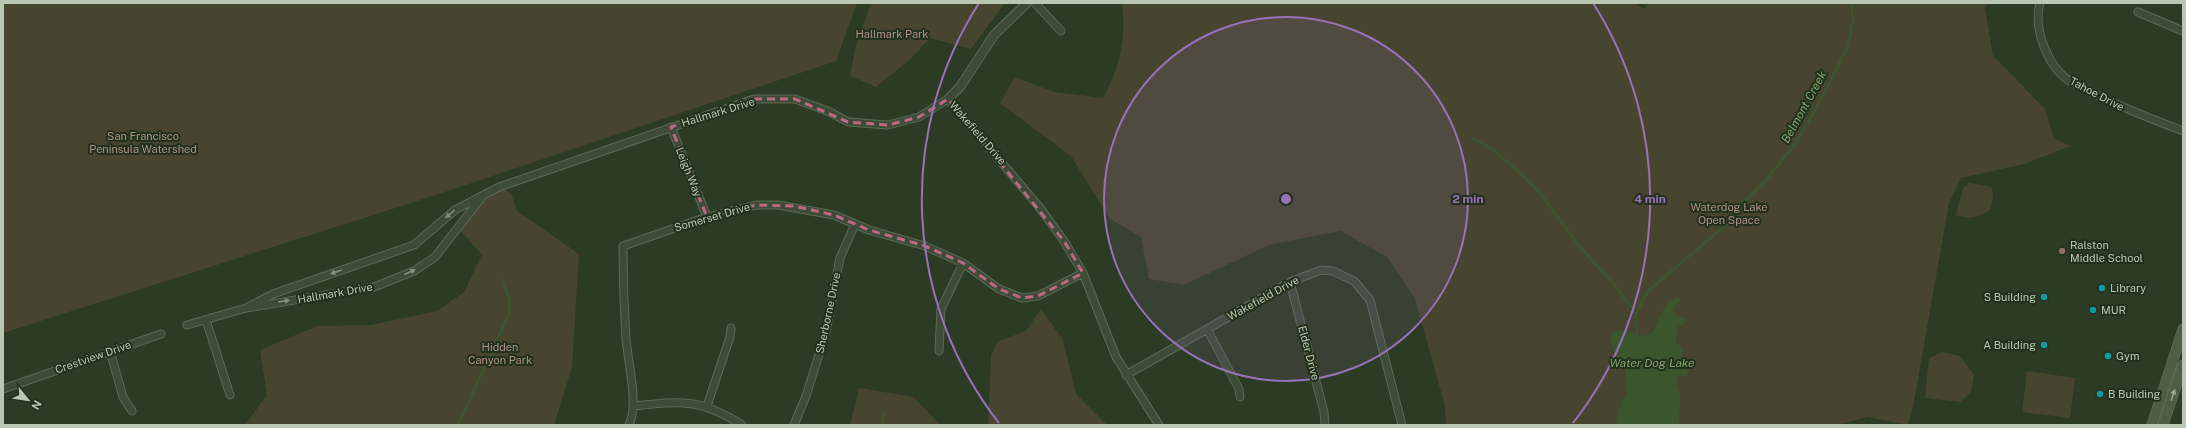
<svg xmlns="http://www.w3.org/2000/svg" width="2186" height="428" viewBox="0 0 2186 428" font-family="'Public Sans',sans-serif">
<rect width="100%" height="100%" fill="#2c3b23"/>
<!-- green -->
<path fill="#474530" d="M3 3H857L836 61 436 195 3 333Z
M871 3H1005L971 49 930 38 908 61 876 87 850 76 856 45Z
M1122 3H1635L1645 9 1648 3H1988L1985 8 1993 56 2045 109 2054 139 2071 146 2024 164 1961 178 1949 203 1913 407 1908 425 1868 417 1836 425H1446L1445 406 1415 299 1387 257 1340 231 1269 245 1184 285 1149 279 1141 237 1110 219 1071 156 1000 103 1015 77 1054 92 1103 98C1121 66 1126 39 1122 3Z
M1969 183 1992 187 1993 198 1990 210C1977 218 1970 220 1956 215L1963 188Z
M499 187 511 193 517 211 579 254 572 367 554 425H245L267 395 260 350 317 326 371 325 437 311 464 292 482 255 458 228 484 195Z
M1041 309 1063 340 1076 394 1107 425H988L991 356 997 342 1026 331Z
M1942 352 1960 356 1974 375 1971 392 1960 402 1925 398 1929 358Z
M2027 371 2075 378 2070 418 2022 412Z
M859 388 914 397 940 425H850Z"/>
<!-- water -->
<path fill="#3b552d" d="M1676 298 1681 299 1673 310 1677 313 1676 315 1686 320 1683 326 1678 325 1677 327 1676 342 1683 350 1681 361 1689 372 1687 375 1678 376C1675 382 1677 386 1679 391 1682 401 1679 414 1678 424L1615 425 1621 402 1628 393C1624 387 1627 380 1626 373 1623 360 1609 352 1611 335 1625 324 1629 336 1642 336 1645 336 1649 334 1652 333 1659 322 1662 304 1676 298Z"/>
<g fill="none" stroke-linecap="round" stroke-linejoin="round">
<!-- stream -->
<path stroke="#3b552d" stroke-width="2.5" d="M1473 139 1493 149 1537 189 1580 247 1616 287 1636 314
M1637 337 1636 314 1648 291 1726 225 1738 208 1767 179 1795 144 1818 105 1848 46 1853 20 1851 3
M458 425 509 314 510 300 501 279
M882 425 885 412"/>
<defs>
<path id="minor" d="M1035 3 1061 31
M2040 3C2033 28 2047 65 2068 80 2076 85 2085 88 2093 93 2122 108 2152 119 2183 131
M2138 12 2183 31
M671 127 707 217
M1290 282 1324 412 1325 425
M246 308 273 294 414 245 455 210 499 187 754 99H795L830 112 848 122 888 125 919 117 948 99 1040 208 1064 241 1083 273 1116 357 1159 425
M206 320 230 395
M187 325 246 308 374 287 414 271 435 257 482 197
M1207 329 1239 389 1240 397
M110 351 123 397 132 411
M939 351 941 309 963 263
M1126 375 1290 282 1321 270 1333 271 1354 281 1370 300 1402 425
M3 389 161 334
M633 406C681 401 700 398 742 425
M707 406 730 337 731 328
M629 425C639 404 628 363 626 339 624 308 623 277 623 246L707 217 756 205H778L834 215 869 230 925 246 963 263 999 289 1022 298 1038 296 1083 273
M794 425 806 396 826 332 840 258 855 224"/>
<path id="tertiary" d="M948 99 960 87 994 35 1027 3"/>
<path id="secondary" d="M2152 425 2183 329
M2163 425 2183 365"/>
</defs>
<!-- minor casing -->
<use href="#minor" stroke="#5c6955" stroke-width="9"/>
<!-- tertiary casing -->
<use href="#tertiary" stroke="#5c6955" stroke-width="10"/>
<!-- secondary casing -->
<use href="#secondary" stroke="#5c6955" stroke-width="11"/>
<!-- minor -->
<use href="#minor" stroke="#3e4b37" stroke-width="7"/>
<!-- tertiary -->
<use href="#tertiary" stroke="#3e4b37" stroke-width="8"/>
<!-- secondary -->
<use href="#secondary" stroke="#4d5e45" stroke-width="9"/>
</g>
<!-- one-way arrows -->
<defs><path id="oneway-solid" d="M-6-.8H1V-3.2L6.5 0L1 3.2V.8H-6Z"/></defs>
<g fill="#828f7b">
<use href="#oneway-solid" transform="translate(450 214) rotate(140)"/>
<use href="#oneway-solid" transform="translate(336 272) rotate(161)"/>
<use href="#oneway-solid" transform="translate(410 272) rotate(-25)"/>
<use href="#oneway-solid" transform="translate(284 301) rotate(-9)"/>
</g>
<use fill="#99a891" href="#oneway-solid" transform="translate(2173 395) rotate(-71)"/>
<!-- marked area -->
<path fill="none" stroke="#be6782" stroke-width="3" stroke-dasharray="8 5" stroke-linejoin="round" d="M754 99H795L848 122 888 125 919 117 948 99 1064 241 1083 273 1038 296 1022 298 999 289 963 263 925 246 869 230 834 215 794 206 756 205 707 217 671 127Z"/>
<!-- distance rings -->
<circle cx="1286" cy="199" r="182" fill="#9772b9" fill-opacity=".12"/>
<g fill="none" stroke="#9772b9" stroke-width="2">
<circle cx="1286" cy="199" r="182"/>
<path d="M999 423A364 364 0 0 1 979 3M1593 3A364 364 0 0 1 1573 423"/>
</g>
<!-- markers -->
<circle fill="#8d6e63" stroke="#23301c" stroke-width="1.5" cx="2062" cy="251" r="4"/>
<g fill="#0f9aa8" stroke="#23301c" stroke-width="1.5">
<circle cx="2102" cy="288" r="4"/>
<circle cx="2044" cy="297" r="4"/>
<circle cx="2093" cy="310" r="4"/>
<circle cx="2044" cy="345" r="4"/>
<circle cx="2108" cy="356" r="4"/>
<circle cx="2100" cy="394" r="4"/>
</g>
<g text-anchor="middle" stroke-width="4" stroke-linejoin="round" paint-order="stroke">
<!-- park labels -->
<g font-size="11" fill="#ad9287" stroke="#23301c">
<text x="892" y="38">Hallmark Park</text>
<text x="143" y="140">San Francisco<tspan x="143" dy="13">Peninsula Watershed</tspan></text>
<text x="1729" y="211">Waterdog Lake<tspan x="1729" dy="13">Open Space</tspan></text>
<text x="500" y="351">Hidden<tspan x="500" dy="13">Canyon Park</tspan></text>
</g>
<!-- street labels -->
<g font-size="11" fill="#b9c7b2" stroke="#23301c">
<text transform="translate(2097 94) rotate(28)" y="4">Tahoe Drive</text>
<text transform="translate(718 112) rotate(-17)" y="4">Hallmark Drive</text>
<text transform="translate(978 133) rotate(49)" y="4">Wakefield Drive</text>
<text transform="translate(689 172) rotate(68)" y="4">Leigh Way</text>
<text transform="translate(712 217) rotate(-16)" y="4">Somerset Drive</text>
<text transform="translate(335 293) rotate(-10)" y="4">Hallmark Drive</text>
<text transform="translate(1263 298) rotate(-29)" y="4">Wakefield Drive</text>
<text transform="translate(828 313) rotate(-78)" y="4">Sherborne Drive</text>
<text transform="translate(1309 353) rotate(75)" y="4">Elder Drive</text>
<text transform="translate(93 357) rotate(-19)" y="4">Crestview Drive</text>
</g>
<!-- poi labels -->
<g font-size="11" fill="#b9c7b2" stroke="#23301c" text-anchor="start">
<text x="2070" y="249">Ralston<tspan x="2070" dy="13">Middle School</tspan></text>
<text x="2110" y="292">Library</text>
<text x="2036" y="301" text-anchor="end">S Building</text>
<text x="2101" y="314">MUR</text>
<text x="2036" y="349" text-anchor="end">A Building</text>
<text x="2116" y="360">Gym</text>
<text x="2108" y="398">B Building</text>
</g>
<!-- water labels -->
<g font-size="12" font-style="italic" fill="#81a66c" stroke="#23301c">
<text transform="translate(1804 107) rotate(-61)" y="4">Belmont Creek</text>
<text x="1652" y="367">Water Dog Lake</text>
</g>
</g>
<circle cx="1286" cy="199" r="6" fill="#9772b9" stroke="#23301c" stroke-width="2"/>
<g font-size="12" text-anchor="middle" font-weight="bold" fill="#9772b9" stroke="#23301c" stroke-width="4" stroke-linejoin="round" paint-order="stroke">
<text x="1468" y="203">2 min</text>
<text x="1650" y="203">4 min</text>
</g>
<!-- border -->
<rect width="2186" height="428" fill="none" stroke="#b9c7b2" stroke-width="8"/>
<!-- north arrow -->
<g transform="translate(28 400) rotate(120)" stroke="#23301c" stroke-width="3" paint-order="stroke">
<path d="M0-3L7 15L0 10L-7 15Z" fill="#b9c7b2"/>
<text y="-6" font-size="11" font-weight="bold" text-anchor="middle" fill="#b9c7b2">N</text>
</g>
</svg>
